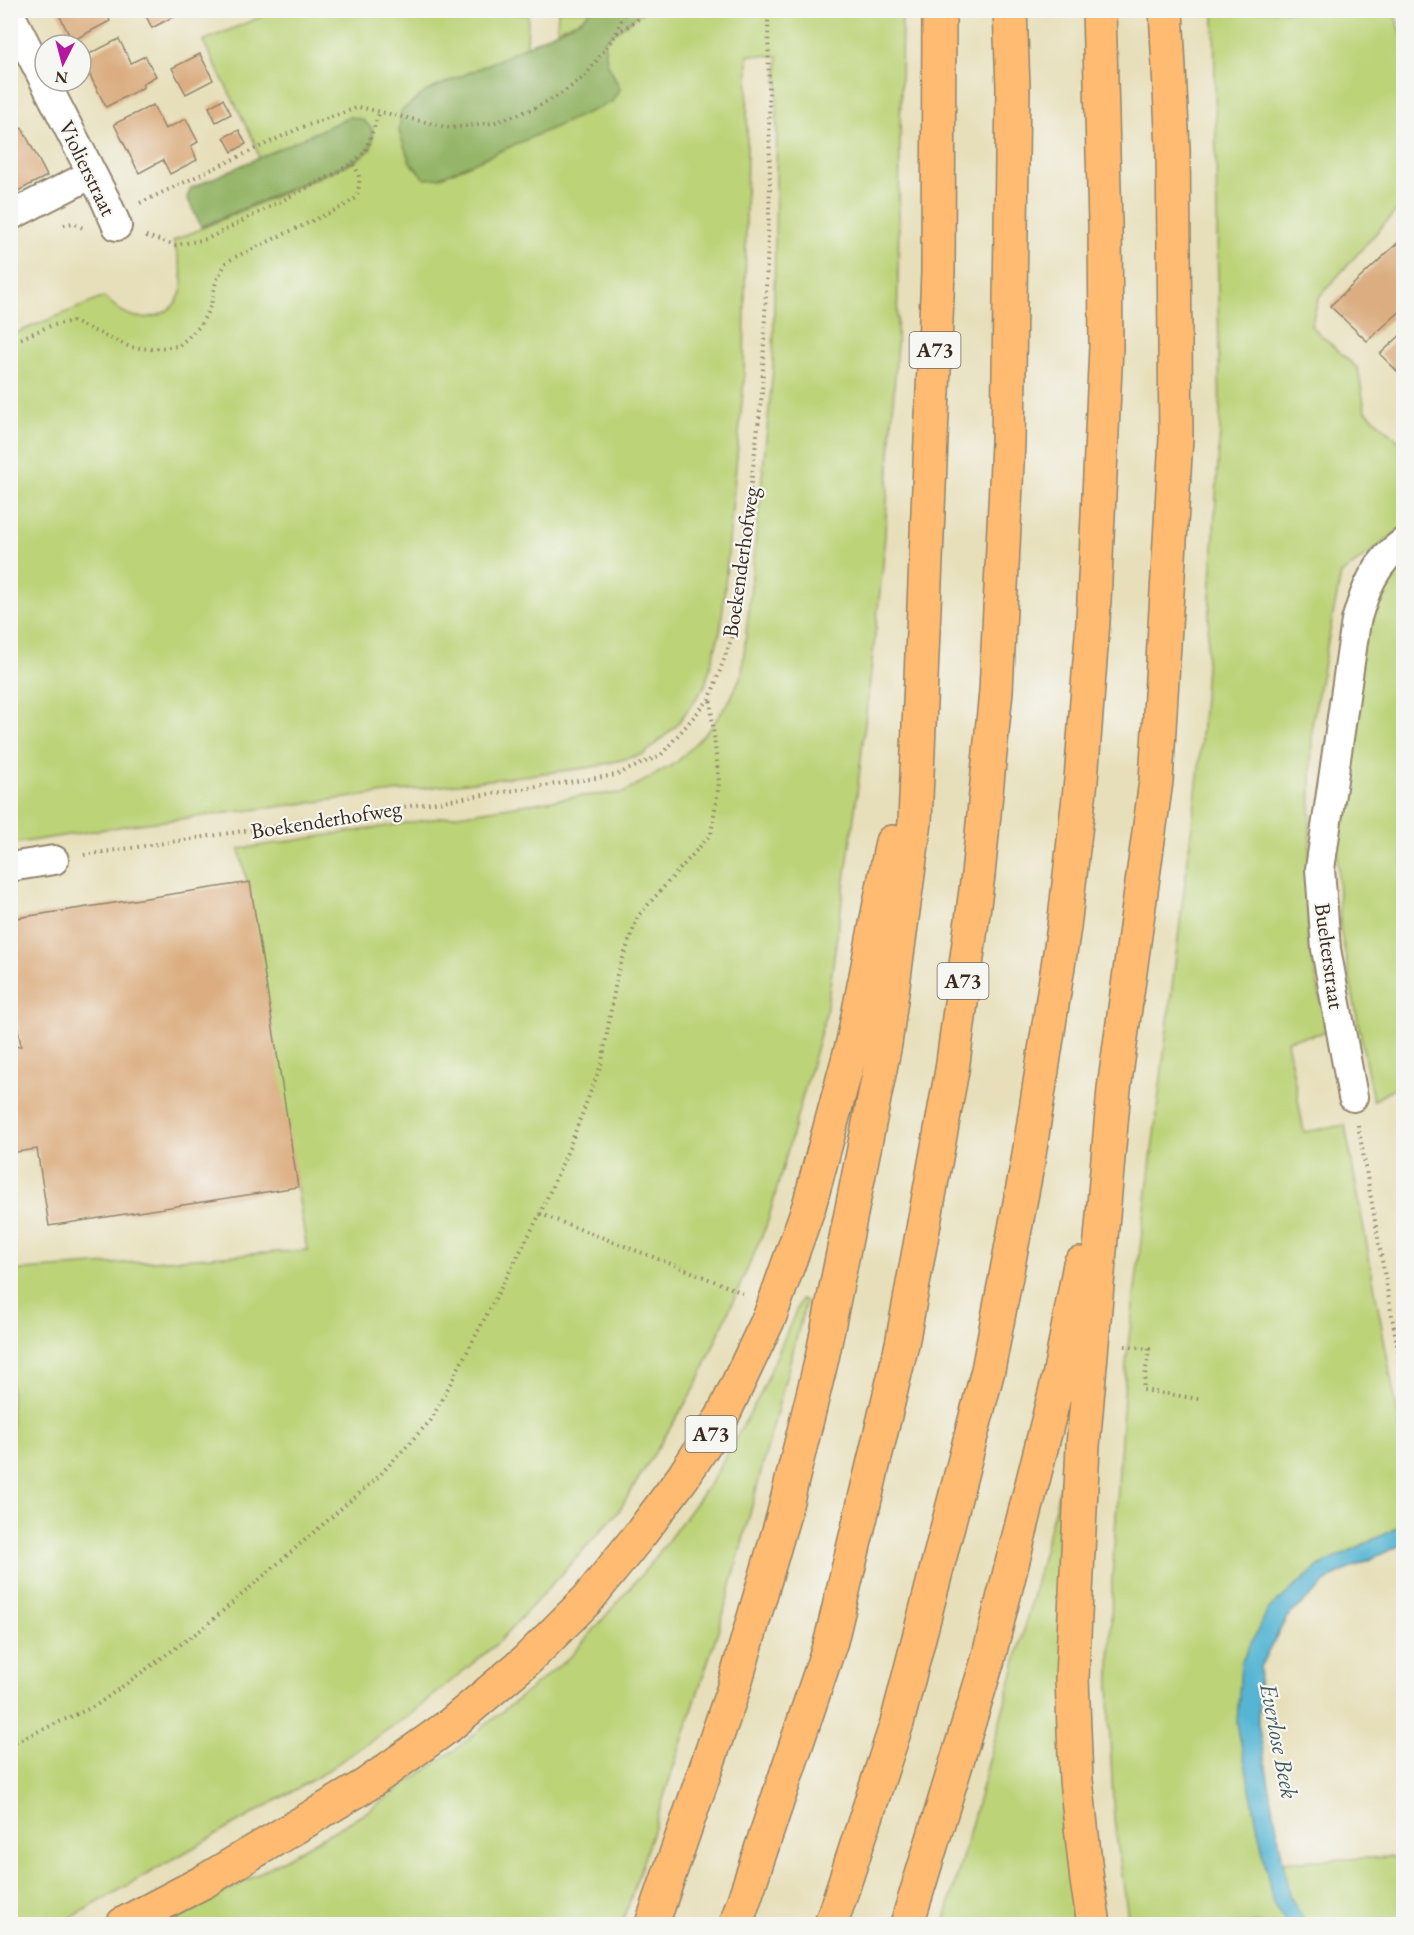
<svg xmlns="http://www.w3.org/2000/svg" width="1414" height="1935" viewBox="0 0 1414 1935" font-family="'EB Garamond',serif">
<rect width="100%" height="100%" fill="#f6f6f2"/>
<filter id="ink" filterUnits="userSpaceOnUse"><feTurbulence type="fractalNoise" baseFrequency=".0167" numOctaves="2"/><feDisplacementMap in="SourceGraphic" scale="12" xChannelSelector="R" yChannelSelector="G"/><feConvolveMatrix kernelMatrix="1 2 1 2 8 2 1 2 1" color-interpolation-filters="sRGB"/></filter>
<filter id="wash" filterUnits="userSpaceOnUse"><feTurbulence type="fractalNoise" baseFrequency=".008" numOctaves="4" result="noise"/><feDisplacementMap in="SourceGraphic" scale="24" xChannelSelector="R" yChannelSelector="G"/><feGaussianBlur stdDeviation="1.35" result="paint"/><feColorMatrix in="noise" values="0 0 0 0 0 0 0 0 0 0 0 0 0 0 0 0 0 1.4 0 .05"/><feComposite in="paint" operator="in"/></filter>
<g filter="url(#wash)">
<rect width="100%" height="100%" fill="#e7dfba"/>
<!-- green -->
<path fill="#bcd378" stroke="#7c7e4b" stroke-width="1.5" d="M443 10 528 15 527 46 498 60 620 89 607 62 605 50 574 22 557 31 558 11H902L897 343 883 565 856 803 826 1013 767 1224 695 1388 618 1512 499 1642 412 1713 319 1776 60 1924H11V1271L307 1250 249 889 239 849 580 796 623 793 677 762 712 726 731 698 742 673 773 370 778 56 748 55 744 380 721 628 705 686 676 726 644 754 593 767 131 825 11 844V335L104 297C110 302 116 308 123 312 144 324 173 316 181 292 186 277 177 255 173 241L356 161 372 129 363 120 350 117 259 158 254 141 203 41 275 11Z
M1214 11H1393L1403 37V203L1319 297 1311 326 1358 369 1365 410 1403 445V528L1341 574 1312 724 1308 938 1328 1032 1287 1040 1304 1132 1345 1125 1403 1444V1525L1319 1566 1268 1610 1237 1723 1273 1903 1278 1911 1277 1862 1390 1857 1403 1859V1924H1129L1114 1819 1109 1719 1112 1579 1126 1363 1199 768 1207 652 1220 429Z
M1403 560V1083L1373 1101 1340 927 1336 811 1367 621 1380 585Z
M801 1299 806 1301 724 1612 629 1904 621 1924H169L362 1815 456 1749 571 1656 653 1561 713 1479 761 1393Z
M1079 1412 1085 1924H944L1012 1677Z"/>
<!-- forest -->
<path fill="#95b568" stroke="#687043" stroke-width="1.5" d="M592 10 643 11 604 41 607 62 620 89 612 102 439 178 425 179 410 162 399 132 401 111 427 91 498 60 580 20Z
M350 117 363 120 372 129 373 140 370 150 356 160 201 227 187 197 191 188Z"/>
<!-- water -->
<path fill="#55b5d3" stroke="#487078" stroke-width="1.5" d="M1403 1525V1544L1332 1577 1287 1617 1260 1667 1258 1723 1289 1895 1306 1924H1287L1273 1903 1237 1723 1241 1663 1268 1610 1319 1566Z"/>
<g id="blocks">
<!-- building -->
<path fill="#dbad80" d="M57 10H105L110 21 72 41Z
M143 10H186L152 28Z
M119 39 131 63 145 56 156 76 142 84 144 87 106 107 81 58Z
M200 54 213 80 186 94 172 68Z
M223 99 231 114 216 122 209 107Z
M153 105 165 129 186 119 198 142 191 146 197 160 170 174 163 160 139 173 114 124Z
M22 128 47 176 10 195V134Z
M239 130 246 144 232 152 224 137Z
M1404 237V308L1367 341 1330 306Z
M1404 332V378L1380 354Z
M250 882 298 1187 49 1226 37 1149 10 1153V1048L21 1046 10 980V919Z
M10 1017 16 1043 10 1044Z"/>
</g>
</g>
<g filter="url(#ink)">
<use href="#blocks" fill-opacity="0" stroke="#91846c" stroke-width="1.5"/>
<g fill="none" stroke-linecap="round" stroke-linejoin="round">
<defs>
<path id="minor" d="M10 14 105 199 117 226
M10 216 92 174
M10 867 54 860
M1353 1097 1326 949 1320 869 1356 621C1365 590 1375 562 1404 542"/>
<path id="motorway" d="M123 1924 203 1882 366 1785 450 1725 527 1660 587 1600 642 1532 683 1477 722 1417 770 1316 809 1206 853 1042 892 842
M652 1924 733 1690 783 1517 822 1358 885 1044 915 822 938 272 939 10
M736 1924 831 1641 902 1344 952 1070 978 875 996 691 1008 443 1013 87 1010 10
M831 1924 897 1723 988 1370 1028 1161 1064 927 1081 780 1093 621 1106 347 1105 224 1099 10
M907 1924 987 1663 1059 1377 1080 1264
M1094 1924 1087 1881 1076 1780 1072 1678 1083 1446 1114 1089 1156 781 1176 438 1173 149 1166 10"/>
</defs>
<!-- minor casing -->
<use href="#minor" stroke="#91846c" stroke-width="32"/>
<!-- motorway casing -->
<use href="#motorway" stroke="#91846c" stroke-width="36"/>
<!-- path -->
<path stroke="#91846c" stroke-width="4" stroke-dasharray="1.5 4.5" stroke-linecap="butt" d="M617 33 652 10
M140 203 300 128 359 107 451 128 493 123 533 109 561 94 586 75 616 34 625 10
M64 225 73 223 83 228
M146 236 176 245 207 239 334 174 352 163 365 152 380 111
M10 343 50 326 72 321 130 347 150 349 179 346 200 326 211 305 216 281 226 263 233 258 342 207 356 198C360 184 362 175 352 163
M84 855 616 775 661 755 710 698 732 637 762 394 770 185 768 10
M1358 1125 1404 1384
M540 1214 682 1268 743 1293
M1125 1346 1149 1349 1143 1390 1199 1399
M10 1744 95 1706 202 1629 379 1476 431 1420 540 1214 569 1148 602 1062 617 975 638 916 711 834 719 783 710 698"/>
<!-- minor -->
<use href="#minor" stroke="#fff" stroke-width="28"/>
<!-- motorway -->
<use href="#motorway" stroke="#ffbb71" stroke-width="33"/>
</g>
</g>
<g text-anchor="middle" stroke-width="4.5" stroke-linejoin="round" paint-order="stroke">
<!-- shield labels -->
<g fill="#f6f6f2" stroke="#73675e" stroke-width="1.5">
<rect x="909.5" y="332" width="51" height="36" rx="4.5"/>
<rect x="937.5" y="963" width="51" height="36" rx="4.5"/>
<rect x="685.5" y="1416" width="51" height="36" rx="4.5"/>
</g>
<g font-size="21" font-weight="bold" fill="#3b2a1e">
<text x="935" y="357">A73</text>
<text x="963" y="988">A73</text>
<text x="711" y="1441">A73</text>
</g>
<!-- street labels -->
<g font-size="22" fill="#3b2a1e" stroke="#f6f6f2">
<text transform="translate(88 168) rotate(64)" y="8">Violierstraat</text>
<text transform="translate(740 562) rotate(-82)" y="8">Boekenderhofweg</text>
<text transform="translate(326 819) rotate(-9)" y="8">Boekenderhofweg</text>
<text transform="translate(1330 956) rotate(82)" y="8">Buelterstraat</text>
</g>
<!-- water labels -->
<g font-size="24" font-style="italic" fill="#445b5d" stroke="#f6f6f2">
<text transform="translate(1279 1741) rotate(79)" y="8">Everlose Beek</text>
</g>
</g>
<!-- margin -->
<rect width="1414" height="1935" fill="none" stroke="#f6f6f2" stroke-width="36"/>
<!-- north arrow -->
<g transform="translate(63 63) rotate(186)"><circle r="28" fill="#f6f6f2" stroke="#aba49d" stroke-width="1.5"/>
<path d="M0-4.5L10 22L0 15L-10 22Z" fill="#b5179e"/>
<text y="-9" font-size="16" font-weight="bold" text-anchor="middle" fill="#3b2a1e">N</text>
</g>
</svg>
